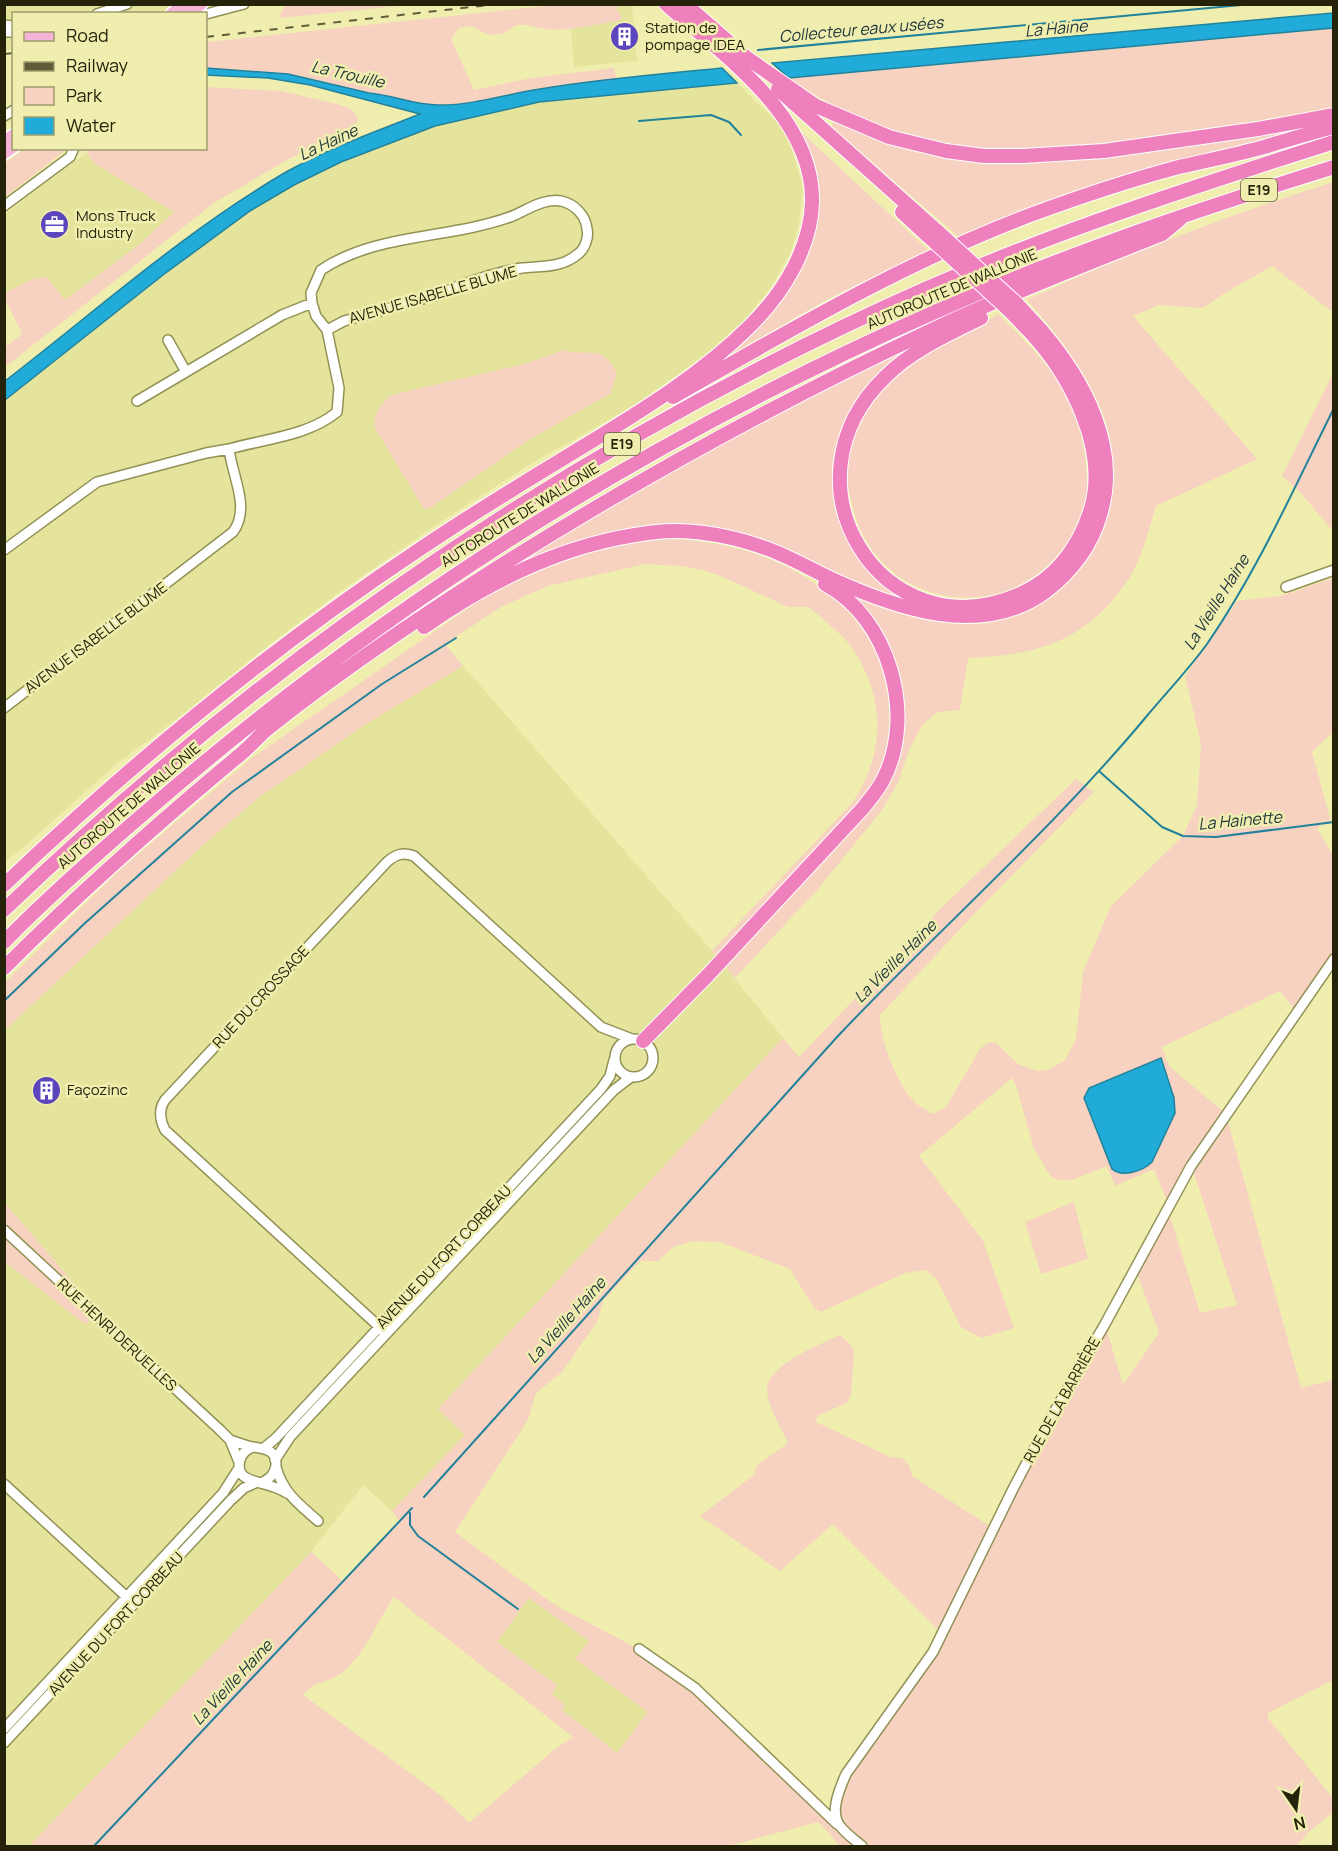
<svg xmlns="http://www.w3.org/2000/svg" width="1338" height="1851" viewBox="0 0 1338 1851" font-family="Manrope,sans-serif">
<rect width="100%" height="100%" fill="#efeeaf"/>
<!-- built -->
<path fill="#e5e49d" d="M591 4 632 5 637 61 574 67 569 7Z
M4 5H172L160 13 14 14 13 49 5 50Z
M737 83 786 131 803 187 799 224 791 252 769 290 742 323 705 355 635 405 527 466 430 529 345 588 271 643 173 722 114 766 25 846 5 862V400L163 275 250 211 294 185 341 162 435 126 539 102Z
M86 153 95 163 174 212 140 244 65 300 32 279 5 293V214Z
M445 645 712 951 783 1038 438 1409 465 1435 392 1511 363 1485 311 1552 29 1846H5V982L123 867 252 758Z
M529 1598 589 1641 576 1660 648 1712 617 1753 562 1710 552 1694 557 1685 497 1642Z"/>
<!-- green -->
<path fill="#f7d2c0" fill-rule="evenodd" d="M298 4H406V5L282 18 280 14 284 7Z
M555 5H620L616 9 622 17 619 21C595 24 569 32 545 29 535 28 528 24 518 25 512 26 511 29 506 32 493 38 483 33 472 26L459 28 451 39 474 90 531 78 614 68 617 80C591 83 564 84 538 89 507 95 475 104 442 105 417 106 394 95 369 93L288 74 206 68V42Z
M1333 28V107C1283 117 1232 125 1180 133 1097 147 1009 158 926 140 877 129 831 107 789 78Z
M206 87 281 91 337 104 351 109 357 116 358 121 353 126 285 161 214 203 5 367V347L22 334 5 299V293L32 279 47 277 65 300 140 244 174 212 94 163 85 149 206 148Z
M835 120C889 146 929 155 988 161L1304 125 1306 129 1126 175 1037 204 958 236 831 127Z
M799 130 928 250 830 298 712 365 745 338 814 232 797 134Z
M24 149H67L5 197V163Z
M1333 182V312L1272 266 1225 293 1203 308 1159 305 1133 316 1257 459 1156 506C1149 530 1143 553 1131 575 1127 583 1120 590 1115 597 1077 645 1026 656 968 658L960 710 938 712 923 724 909 750 898 783 882 810 818 889 735 978 723 964 888 780 898 684 850 597C862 598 874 605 885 609 919 619 957 629 993 622 1092 603 1136 498 1101 409 1084 368 1056 333 1027 300 1126 254 1229 215 1333 182Z
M998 314C1021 338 1046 360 1063 389 1076 412 1084 440 1086 467 1086 474 1088 482 1087 489 1086 511 1076 530 1064 547 1004 629 878 608 853 508 849 494 845 477 847 463 852 425 879 388 908 366 936 345 969 332 998 314Z
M965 320C937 338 906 355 881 376 866 387 857 404 848 420 845 426 841 433 838 440 822 484 840 535 870 568 880 579 922 598 938 607L895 600 776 549 667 525 482 584 614 504 740 433Z
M564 350C593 358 599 342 617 373L611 393 527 441 430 508 424 509 375 428C373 413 380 405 391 395L524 364Z
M1333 373V531L1299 491 1282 476Z
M667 538C704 541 740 546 774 561 841 590 892 644 889 721 889 735 888 753 883 766 877 782 865 795 855 808L717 957 712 951 853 802C883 756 886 706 858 657 847 637 826 622 809 607H788L721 576 703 570 681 566 645 564 548 586 501 607 445 644 463 666 366 724 258 798 202 846 5 1030V982L123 867 252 758 480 600C539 569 600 542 667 538Z
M1333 578V732L1312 752 1331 822 1322 824 1317 829 1333 855V959L1296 1011 1280 991 1162 1047 1169 1066 1226 1114 1301 1388 1333 1380V1680L1268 1713V1718L1333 1798V1812L1309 1832 1296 1846H839L828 1832 818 1822 728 1846H29L311 1552 343 1581 400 1521 392 1511 465 1435 438 1409 783 1038 799 1057 942 907 1076 779 1094 792 978 910 880 1015C880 1040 896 1082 913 1100 918 1106 926 1110 933 1114L946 1107 980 1049 987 1043 995 1042 1018 1064 1038 1071 1048 1070 1065 1060 1076 1039 1083 972 1111 906 1183 836 1197 805 1201 744 1185 676 1237 601 1281 596ZM1012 1078 1016 1085 1034 1149 1051 1177 1059 1180H1072L1107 1166 1115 1186 1154 1169 1169 1206 1192 1167 1237 1305 1200 1313 1171 1219 1165 1213 1135 1268 1159 1333 1123 1385 1105 1324 994 1529 912 1476 909 1465 902 1458 890 1457 816 1422 817 1416 847 1403 851 1395 854 1353 852 1346 840 1335C821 1344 767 1365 767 1390 767 1405 782 1430 788 1443L756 1466 755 1474 700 1516 780 1571 833 1524 942 1634 841 1785 838 1824 695 1688 639 1649 562 1609 542 1596 455 1532 528 1420 536 1393 562 1372 598 1320 603 1301 640 1261H658L673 1247 693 1241 720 1242 790 1269 814 1308 821 1312 905 1273 925 1270 936 1278 961 1327 981 1338 1014 1328 983 1241 919 1156ZM394 1597 573 1737 555 1749 469 1823 440 1795 303 1695C317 1679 328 1684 343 1672 366 1653 377 1621 394 1597ZM529 1598 589 1641 575 1659 648 1712 617 1753 562 1710 565 1705 552 1694 557 1685 497 1642Z
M4 1202 98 1311 86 1325 5 1262Z
M1074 1202 1088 1259 1041 1274 1025 1222Z"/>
<!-- water -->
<path fill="#21abd9" stroke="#22829b" stroke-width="1.5" d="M1333 13V28L789 78 772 63Z
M206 68 288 74 369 93C393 95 416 106 441 105 474 105 507 94 540 89 600 79 662 74 722 68L737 83 539 102 435 126 341 162 294 185 250 211 163 275 5 400V381C97 310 185 231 286 172 329 148 375 132 420 114L310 85 268 78 206 75Z
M1161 1058 1174 1098 1175 1113 1152 1162C1143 1171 1122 1178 1112 1169L1084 1098 1089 1088Z"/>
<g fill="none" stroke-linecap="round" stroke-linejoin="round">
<!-- stream -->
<path stroke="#22829b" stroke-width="2" d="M758 50 1252 4
M639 121 711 115 729 122 741 135
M1100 772 1162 827 1183 836 1216 837 1334 822
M4 1001 84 924 232 792 382 684 456 638
M424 1497 837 1037C939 929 1051 831 1146 717 1166 693 1189 669 1207 644 1258 570 1294 488 1334 408
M410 1513V1525L418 1536 518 1609
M94 1846 412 1508"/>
<defs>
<path id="minor" d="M97 14 127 4
M206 14 244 4
M4 25 14 26
M4 32H14
M4 116 14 110
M4 206 70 157 74 148
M168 340 186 372
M137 401 282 315 312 303
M4 550 97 482 206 453 229 449
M1286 587 1334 570
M4 708 233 532C251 508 232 476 229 449 264 439 308 436 337 412L339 388 327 330 316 316 312 303 311 293 321 270C376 233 449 239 510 217 526 211 542 198 561 201 575 204 586 216 587 229 589 237 585 249 578 254 562 268 542 266 522 268 502 271 460 283 444 293L344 321 327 330
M615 1058a19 19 0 1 1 38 0a19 19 0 1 1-38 0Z
M4 1230 220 1430 230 1440 239 1462
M386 1333 165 1130C160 1120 158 1110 165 1100L387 862C396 854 403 852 414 856L601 1027 632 1039
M230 1440C236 1442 242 1444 248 1446 260 1449 277 1447 276 1465 275 1475 269 1479 261 1483
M253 1447C247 1449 242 1453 240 1460 235 1479 252 1480 264 1484 272 1486 280 1489 287 1493
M264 1448 276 1438 601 1089 610 1076 614 1060
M275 1460 290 1437 614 1090 631 1077
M276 1467C283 1493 299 1504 318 1521
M4 1484 130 1600
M639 1649 695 1688 837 1824
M4 1729 223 1493 239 1468
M4 1743 231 1500 244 1488 255 1483
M862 1846C855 1840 846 1834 840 1826 829 1812 840 1788 846 1774L933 1652 1013 1489 1046 1426 1105 1324 1191 1166 1334 959"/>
<path id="major" d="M172 14 184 4
M189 14 201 4
M4 142 14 135
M4 153 14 146"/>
<path id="highway" d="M685 4 747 58 816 106 889 137 946 151 984 156H1023L1104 151 1258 129 1334 115
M778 89 937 231
M902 212 927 235
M981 318C948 334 911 351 885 377 776 483 882 653 1018 595 1054 580 1078 549 1090 512 1110 452 1072 378 1032 334
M673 397C790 330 905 262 1033 214 1079 197 1127 181 1175 168 1205 161 1235 155 1264 147 1287 140 1310 133 1334 127
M424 627C488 582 558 547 635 535 647 533 661 531 673 531 705 531 738 538 768 549 790 557 812 570 834 580 898 609 981 638 1045 592 1071 572 1091 547 1100 515 1121 448 1084 380 1041 330
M4 885C133 762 271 648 420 549 466 518 513 489 561 460 626 420 696 380 751 325 783 293 811 248 812 202 814 116 723 55 666 4
M4 910C273 652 583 441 923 290 1057 231 1195 186 1334 142
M4 942C50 895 99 852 148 810 384 605 651 437 937 311 1066 254 1199 209 1334 167
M4 968C78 894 156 825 236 758 247 750 256 739 266 730 342 669 423 615 505 563 645 475 788 397 938 327 1011 293 1087 264 1162 234L1180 219
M643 1041 708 975 863 808C870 799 879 789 884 778 916 714 889 618 825 584"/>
</defs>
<!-- minor casing -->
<use href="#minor" stroke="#939256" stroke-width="12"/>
<!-- major casing -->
<use href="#major" stroke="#fff" stroke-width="15"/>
<!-- highway casing -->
<use href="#highway" stroke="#fff" stroke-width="16"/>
<!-- minor -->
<use href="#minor" stroke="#fff" stroke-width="9"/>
<!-- major -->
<use href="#major" stroke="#f5b3d8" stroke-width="12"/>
<!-- highway -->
<use href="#highway" stroke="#ef80be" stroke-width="14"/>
<!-- rail -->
<path stroke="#5e5d39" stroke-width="2" stroke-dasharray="8 8" stroke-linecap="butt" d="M206 37 498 4
M4 54 14 53"/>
<defs>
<path id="highway-bridge" d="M937 231 1017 304 1041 330
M927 235 1009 310 1032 334"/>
</defs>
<!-- highway-bridge casing -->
<use href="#highway-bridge" stroke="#fff" stroke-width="16" stroke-linecap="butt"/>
<!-- highway-bridge -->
<use href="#highway-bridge" stroke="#ef80be" stroke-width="14"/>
</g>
<!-- icons -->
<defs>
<symbol id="building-disc" viewBox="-11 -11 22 22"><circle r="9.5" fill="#5d45bd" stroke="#efeeaf"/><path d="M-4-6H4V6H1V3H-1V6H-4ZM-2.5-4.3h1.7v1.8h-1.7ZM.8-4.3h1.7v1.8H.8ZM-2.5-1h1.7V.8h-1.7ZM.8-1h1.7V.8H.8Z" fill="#fff"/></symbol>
<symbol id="office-disc" viewBox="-11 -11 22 22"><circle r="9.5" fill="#5d45bd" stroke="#efeeaf"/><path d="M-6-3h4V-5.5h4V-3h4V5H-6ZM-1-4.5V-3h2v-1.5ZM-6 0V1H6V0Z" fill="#fff"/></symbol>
</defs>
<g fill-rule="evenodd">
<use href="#building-disc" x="608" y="20" width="33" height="33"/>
<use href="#office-disc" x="38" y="208" width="33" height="33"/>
<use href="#building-disc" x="30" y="1074" width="33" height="33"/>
</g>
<g text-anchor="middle" stroke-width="5" stroke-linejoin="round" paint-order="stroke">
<!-- shield labels -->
<g fill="#efeeaf" stroke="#61603c" stroke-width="1.5">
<rect x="1241" y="179" width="36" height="22" rx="4.5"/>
<rect x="604" y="433" width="36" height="22" rx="4.5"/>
</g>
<g font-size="14" font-weight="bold" fill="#24230a">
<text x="1259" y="195">E19</text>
<text x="622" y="449">E19</text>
</g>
<!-- poi labels -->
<g font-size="15" fill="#24230a" stroke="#efeeaf" text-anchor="start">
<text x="645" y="33">Station de<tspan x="645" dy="17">pompage IDEA</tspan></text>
<text x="76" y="221">Mons Truck<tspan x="76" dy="17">Industry</tspan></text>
<text x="67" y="1095">Façozinc</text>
</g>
<!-- street labels -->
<g font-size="15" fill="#24230a" stroke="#efeeaf">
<text transform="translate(952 289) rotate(-23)" y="5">AUTOROUTE DE WALLONIE</text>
<text transform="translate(433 295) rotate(-16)" y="5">AVENUE ISABELLE BLUME</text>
<text transform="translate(520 515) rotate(-32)" y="5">AUTOROUTE DE WALLONIE</text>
<text transform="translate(96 638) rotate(-37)" y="5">AVENUE ISABELLE BLUME</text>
<text transform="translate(129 806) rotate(-41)" y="5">AUTOROUTE DE WALLONIE</text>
<text transform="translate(261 997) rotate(-47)" y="5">RUE DU CROSSAGE</text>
<text transform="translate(444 1257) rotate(-47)" y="5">AVENUE DU FORT CORBEAU</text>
<text transform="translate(117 1335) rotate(43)" y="5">RUE HENRI DERUELLES</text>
<text transform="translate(1062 1400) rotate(-61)" y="5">RUE DE LA BARRIÈRE</text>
<text transform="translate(116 1624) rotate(-47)" y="5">AVENUE DU FORT CORBEAU</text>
</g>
<!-- water labels -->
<g font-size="16" font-style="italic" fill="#1e333c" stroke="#efeeaf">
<text transform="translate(1056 28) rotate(-5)" y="6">La Haine</text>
<text transform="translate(861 29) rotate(-5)" y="6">Collecteur eaux usées</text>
<text transform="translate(348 74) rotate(13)" y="6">La Trouille</text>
<text transform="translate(328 142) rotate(-25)" y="6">La Haine</text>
<text transform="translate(1216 602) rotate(-58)" y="6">La Vieille Haine</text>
<text transform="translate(1240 820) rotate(-5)" y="6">La Hainette</text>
<text transform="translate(895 961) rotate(-45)" y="6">La Vieille Haine</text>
<text transform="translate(566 1320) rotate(-48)" y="6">La Vieille Haine</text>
<text transform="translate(232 1682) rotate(-47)" y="6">La Vieille Haine</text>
</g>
</g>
<!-- border -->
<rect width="1338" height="1851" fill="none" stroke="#24230a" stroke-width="12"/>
<!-- legend -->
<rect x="12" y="12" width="195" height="138" fill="#efeeaf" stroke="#9e9d6d" stroke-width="1.5"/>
<rect x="24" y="32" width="30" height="9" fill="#f5b3d8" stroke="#9e9d6d" stroke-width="1.5"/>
<text x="66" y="42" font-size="18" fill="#24230a">Road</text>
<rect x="24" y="62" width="30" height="9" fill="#5e5d39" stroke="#9e9d6d" stroke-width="1.5"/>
<text x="66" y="72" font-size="18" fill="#24230a">Railway</text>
<rect x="24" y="87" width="30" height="18" fill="#f7d2c0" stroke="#9e9d6d" stroke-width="1.5"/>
<text x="66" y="102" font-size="18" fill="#24230a">Park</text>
<rect x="24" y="117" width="30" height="18" fill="#21abd9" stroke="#9e9d6d" stroke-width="1.5"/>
<text x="66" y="132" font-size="18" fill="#24230a">Water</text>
<!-- north arrow -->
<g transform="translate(1296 1809) rotate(166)" stroke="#efeeaf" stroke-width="4.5" paint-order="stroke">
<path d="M0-4.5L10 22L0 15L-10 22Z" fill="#24230a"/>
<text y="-9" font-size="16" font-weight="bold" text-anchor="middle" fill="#24230a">N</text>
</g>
</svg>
